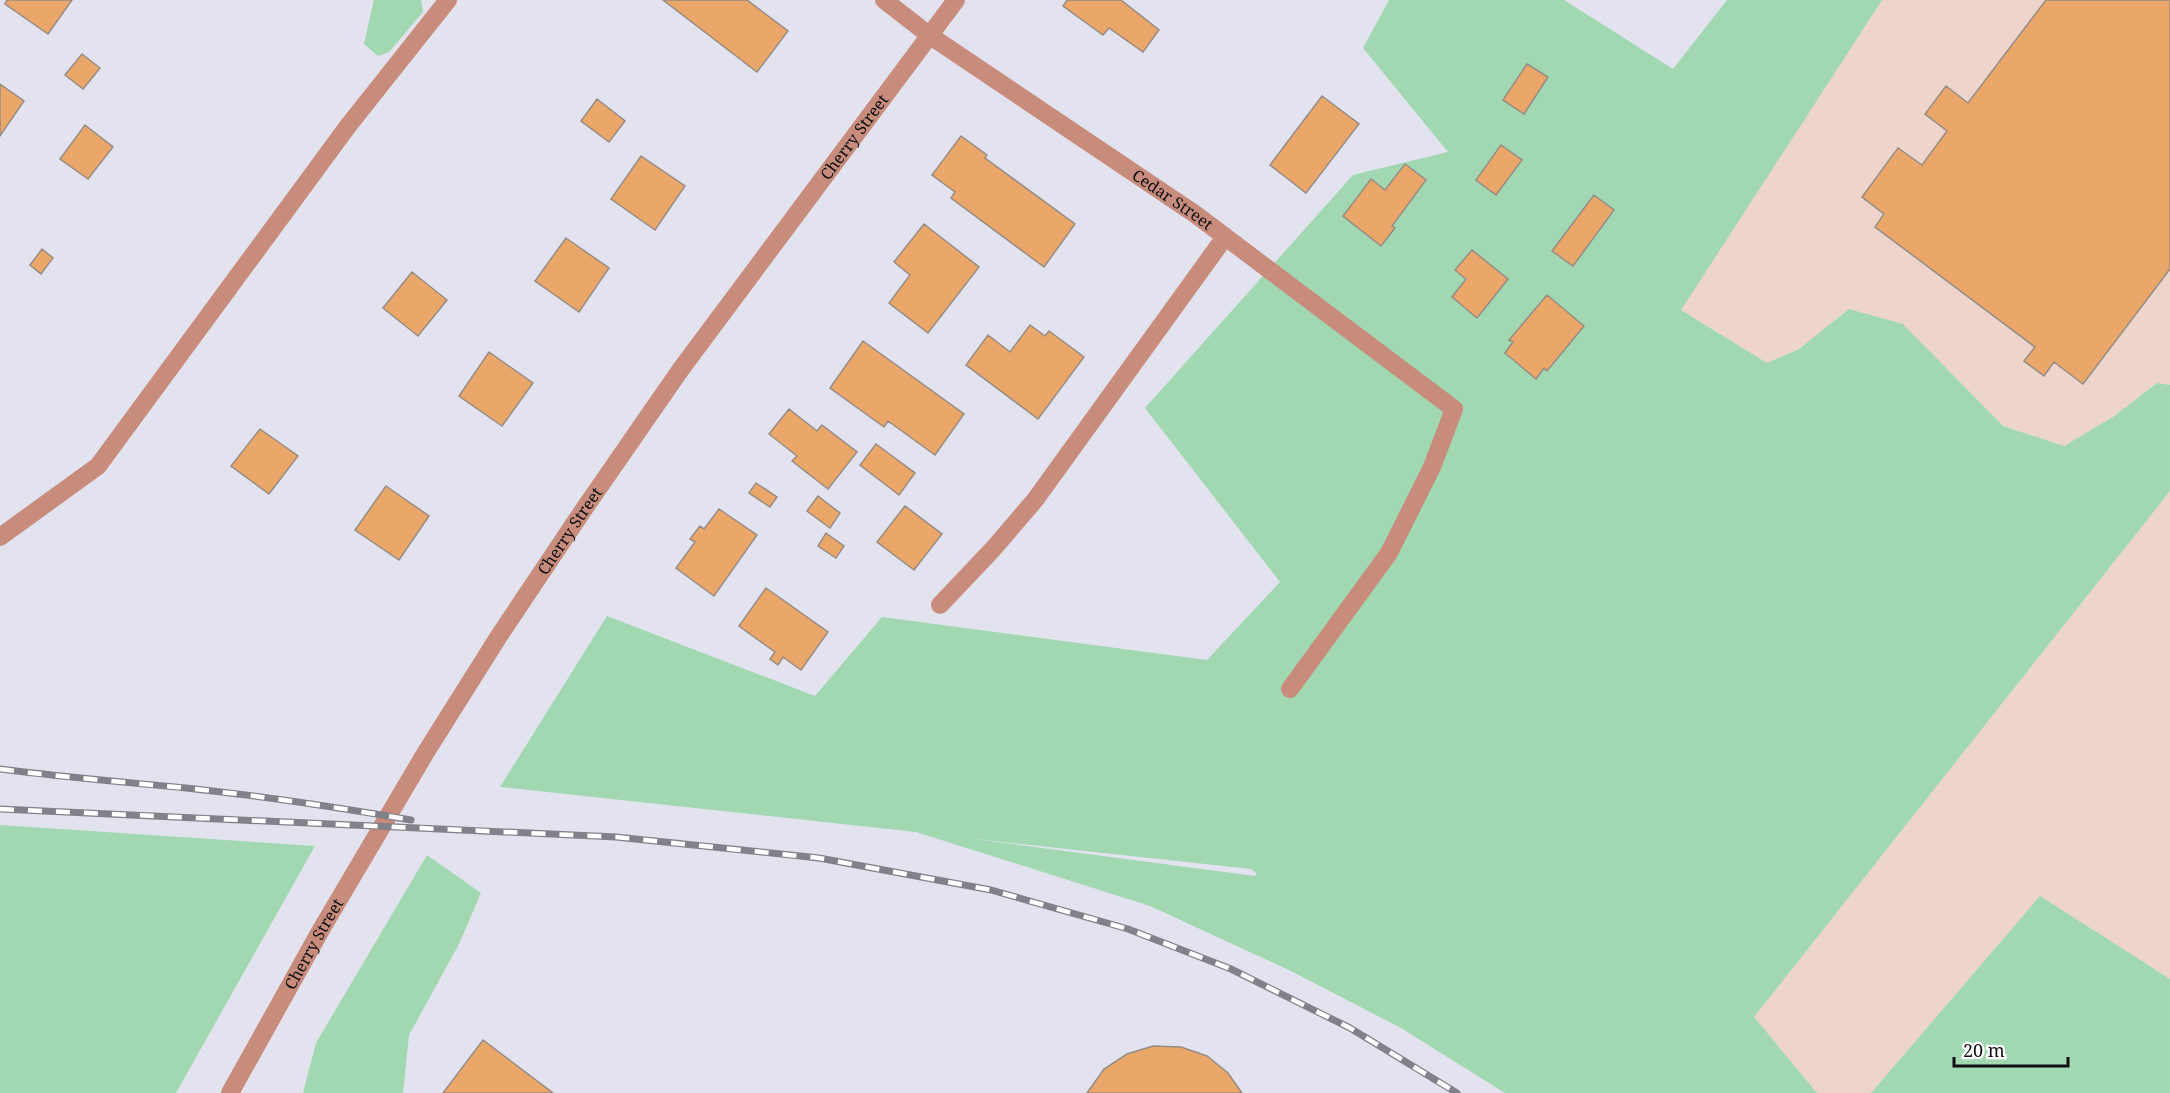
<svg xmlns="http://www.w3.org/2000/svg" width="2170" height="1093" viewBox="0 0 2170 1093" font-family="'Noto Serif',serif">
<rect width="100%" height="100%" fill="#e3e3ef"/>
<!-- industrial -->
<path fill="#edd5cb" d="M1882 0H2170V385L2156 383 2113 417 2064 446 2003 426 1903 324 1849 309 1799 349 1767 363 1680 309Z
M2170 491V979L2040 896 1871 1093H1817L1754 1017Z"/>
<!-- green -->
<path fill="#a1d7b1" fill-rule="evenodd" d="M374 0H421L423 12 389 52 378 56 364 44Z
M1389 0H1564L1673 69 1727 0H1882L1681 310 1767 363 1799 349 1849 309 1903 324 2003 426 2064 446 2113 417 2157 383 2170 385V491L1754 1017 1817 1093H1505L1401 1028 1289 970 1150 906 916 832 500 787 607 616 815 696 882 617 1207 660 1280 582 1145 408 1353 175 1448 152 1363 48ZM966 838 1251 869 1257 874 1255 876Z
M0 825 315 846 176 1093H0Z
M427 855 481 893 459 944 409 1035 403 1093H303L316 1043Z
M2040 896 2170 979V1093H1871Z"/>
<!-- building -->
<path fill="#eba76a" stroke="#968c84" stroke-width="1.5" d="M7 0H72L48 34 5 4Z
M663 0H747L788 31 757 72Z
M1067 0H1121L1159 30 1143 52 1109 28 1103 35 1063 6Z
M2046 0H2170V269L2083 384 2054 362 2044 376 2024 361 2035 347 1875 227 1884 214 1862 197 1898 148 1922 165 1947 131 1925 114 1946 86 1968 103Z
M82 54 100 68 83 89 65 75Z
M1527 64 1548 77 1524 114 1503 100Z
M0 84 24 101 0 136Z
M1322 96 1359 124 1306 193 1270 165Z
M597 99 625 121 609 142 581 121Z
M85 125 113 147 88 179 60 159Z
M961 136 987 155 985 158 1075 224 1044 267 951 198 955 192 932 175Z
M1501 145 1522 160 1496 195 1476 180Z
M641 156 685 186 655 230 611 199Z
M1405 164 1426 180 1392 226 1395 228 1381 246 1343 216 1371 179 1385 190Z
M1594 195 1614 210 1573 266 1552 251Z
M924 224 979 267 928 333 889 303 910 275 894 262Z
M566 238 609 268 579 312 535 281Z
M42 249 53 258 41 274 30 265Z
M1472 250 1508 279 1477 318 1452 297 1466 279 1455 270Z
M412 272 447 300 418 336 383 308Z
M1547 295 1584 326 1547 371 1544 368 1536 379 1505 353 1513 342 1509 340Z
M1030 325 1045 336 1049 331 1084 357 1038 419 966 365 988 335 1010 352Z
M863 341 964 414 935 455 888 421 884 427 830 388Z
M489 352 533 383 502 426 459 396Z
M789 409 817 431 822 425 857 452 828 489 792 461 797 456 769 434Z
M260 429 298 456 269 494 231 466Z
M876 444 915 473 899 495 860 465Z
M756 483 777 497 770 507 749 493Z
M386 486 429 516 399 560 355 530Z
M818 496 840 513 830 528 807 511Z
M905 506 942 534 914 570 877 542Z
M719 509 757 535 714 596 676 568 695 542 690 539 700 526 704 529Z
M826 533 844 546 836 558 818 546Z
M766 588 828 632 801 670 783 657 778 665 770 659 775 652 739 626Z
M483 1040 553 1093H443Z
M1153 1046 1181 1047 1207 1056 1228 1073 1242 1093H1087L1104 1069 1127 1054Z"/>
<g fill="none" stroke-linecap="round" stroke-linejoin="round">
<!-- minor -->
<g stroke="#c88c7d" stroke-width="18">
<path id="s1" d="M884 0 929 35 1195 214 1454 409 1432 467 1389 553 1290 689"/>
<path d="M0 537 98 466 348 126 448 0"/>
<path d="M940 605 993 549 1035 500 1225 237"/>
<path id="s2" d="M230 1093 322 928 426 752 499 636 584 509 681 369 956 0"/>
</g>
<defs>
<path id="rail" d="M0 769C62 777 124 782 186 788 261 796 336 807 411 820
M0 809 616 837 819 858 991 890 1128 929 1231 969 1350 1028 1457 1093"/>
</defs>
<!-- rail casing -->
<use href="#rail" stroke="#818189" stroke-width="7"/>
<!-- rail -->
<use href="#rail" stroke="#fff" stroke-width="4.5" stroke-dasharray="14" stroke-linecap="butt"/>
</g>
<g text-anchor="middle" stroke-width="4.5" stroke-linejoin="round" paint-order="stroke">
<!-- street labels -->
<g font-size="16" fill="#0e0e12" stroke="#fff">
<text dy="6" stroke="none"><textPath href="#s2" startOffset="1143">Cherry Street</textPath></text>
<text dy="6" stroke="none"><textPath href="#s1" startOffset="351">Cedar Street</textPath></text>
<text dy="6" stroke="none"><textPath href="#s2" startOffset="657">Cherry Street</textPath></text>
<text dy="6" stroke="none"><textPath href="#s2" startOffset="171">Cherry Street</textPath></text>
</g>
</g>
<!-- scale -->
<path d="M1954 1057v9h114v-9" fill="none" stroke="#0e0e12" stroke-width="3"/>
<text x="1963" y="1057" font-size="18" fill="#0e0e12" stroke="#ffffff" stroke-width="4.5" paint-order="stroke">20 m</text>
</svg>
